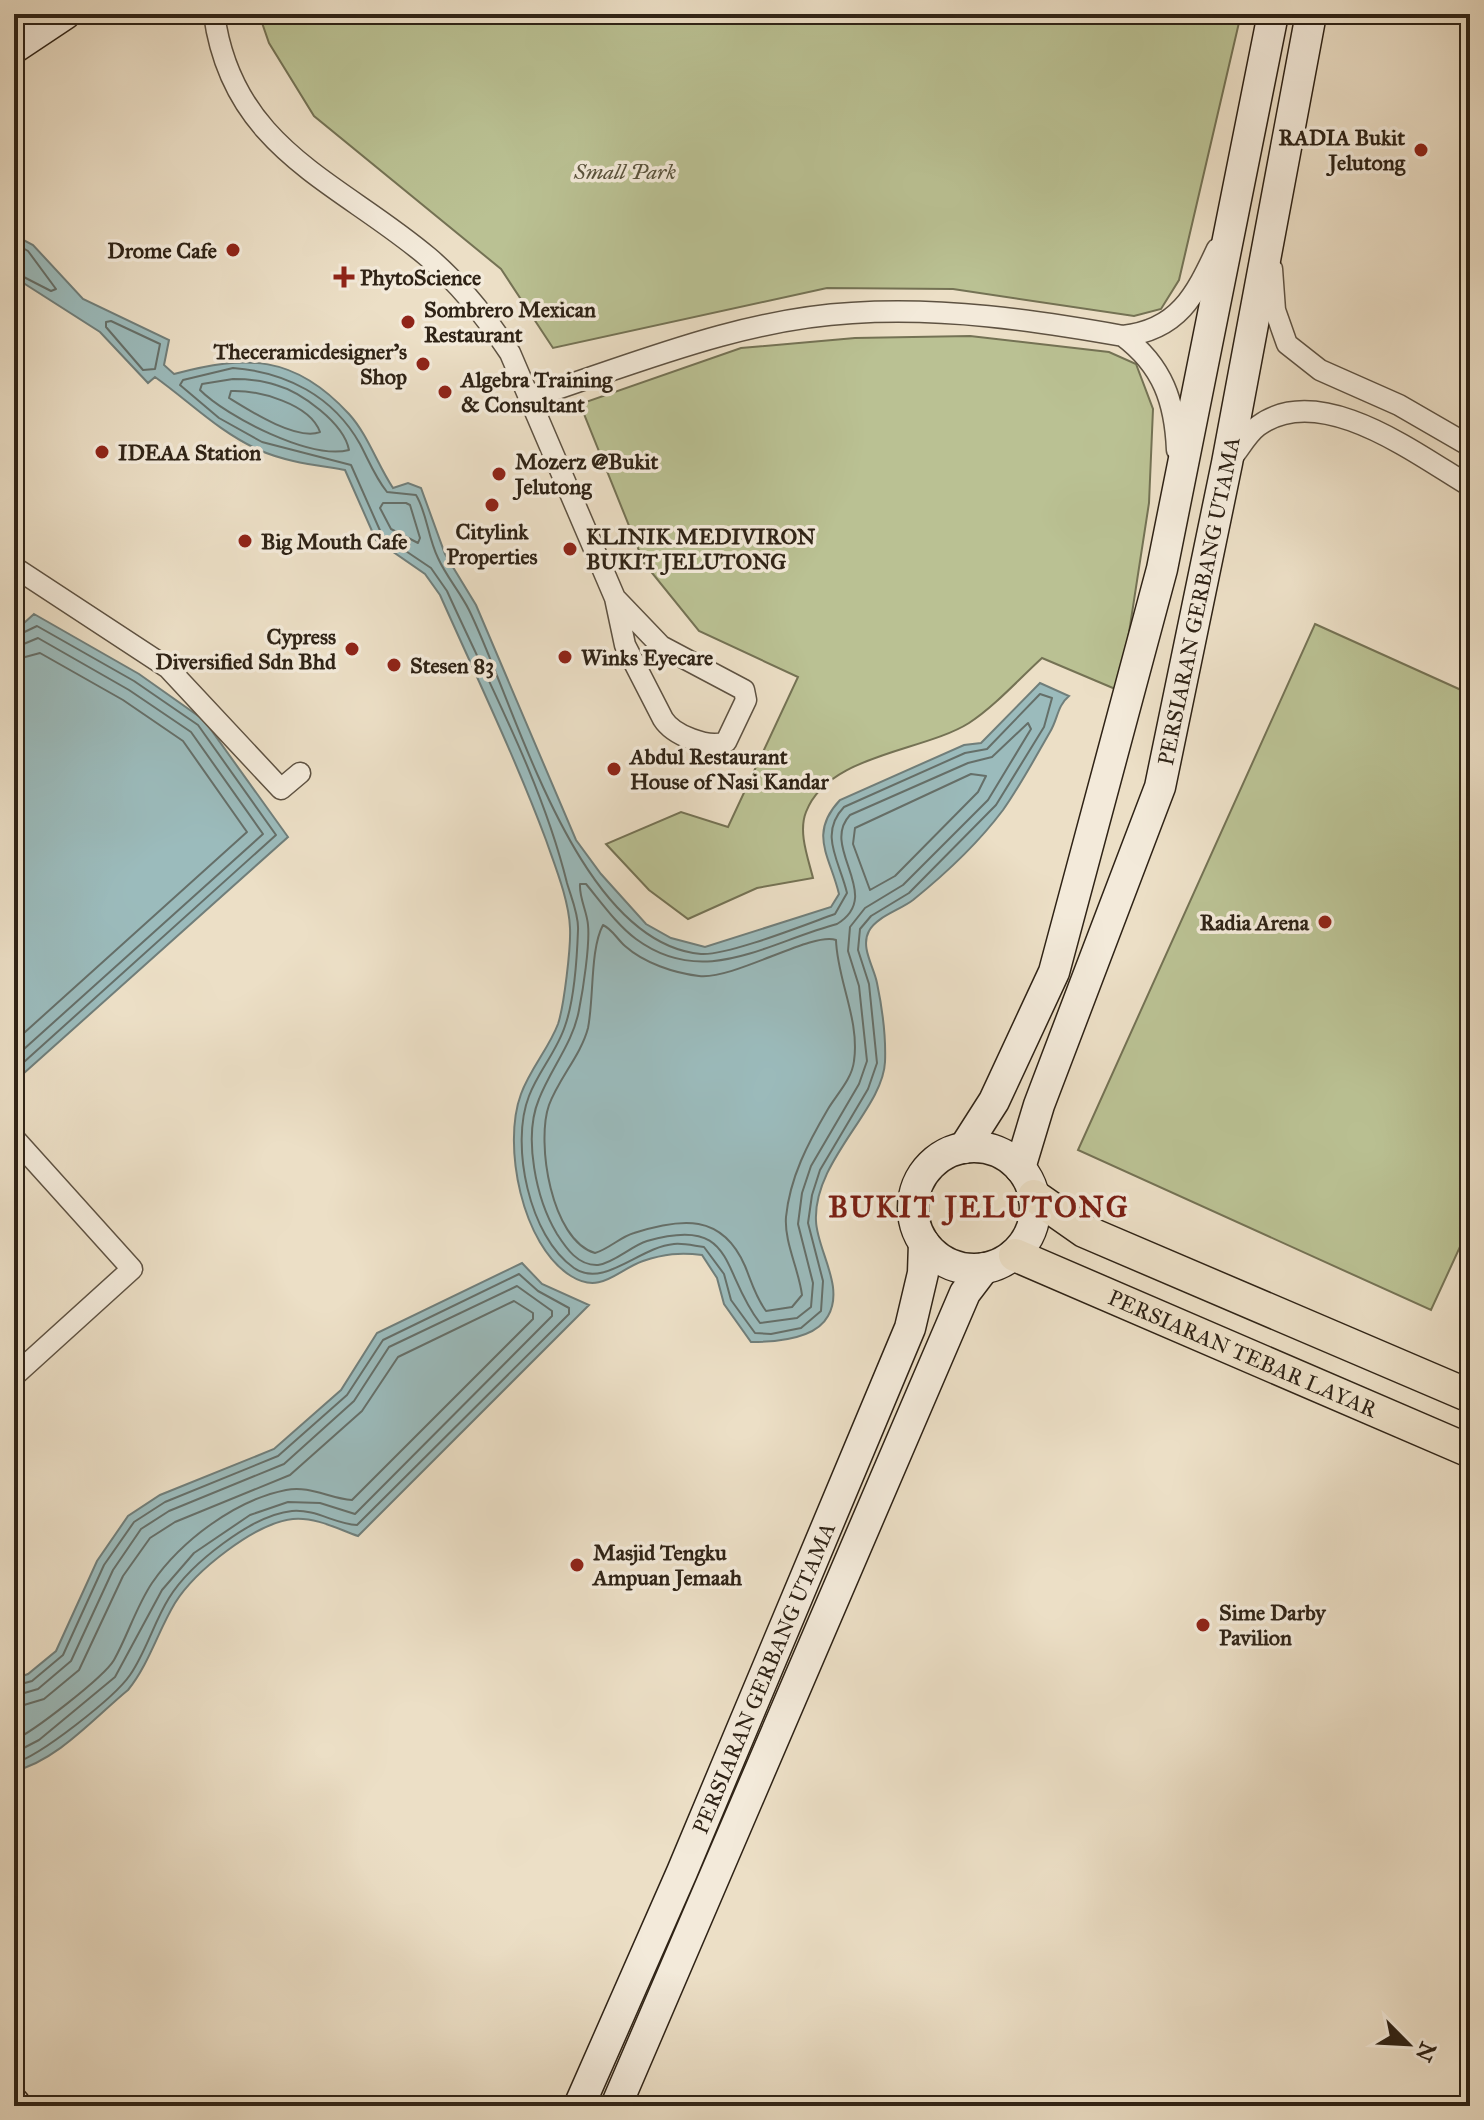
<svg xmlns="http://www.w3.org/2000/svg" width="1484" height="2120" viewBox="0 0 1484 2120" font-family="'IM FELL Great Primer',serif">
<rect width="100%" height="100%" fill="#ecdfc6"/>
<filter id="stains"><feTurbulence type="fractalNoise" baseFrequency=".0025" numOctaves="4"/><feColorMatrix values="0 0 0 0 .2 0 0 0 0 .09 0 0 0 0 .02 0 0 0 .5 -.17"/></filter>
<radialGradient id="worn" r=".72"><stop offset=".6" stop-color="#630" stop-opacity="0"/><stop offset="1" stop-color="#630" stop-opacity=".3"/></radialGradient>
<!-- green -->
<path fill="#bac193" stroke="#747254" stroke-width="2" d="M259 14H1241L1179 280 1161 309 1134 316 953 289 827 288 553 348 501 269 314 116 269 43Z
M970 336 1109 352 1136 364 1153 409 1149 503 1120 691 1042 658C1019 679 995 706 969 723 923 752 828 754 806 812 798 832 808 858 813 878L757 888 688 919 649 890 606 844 681 812 728 827 798 677 699 631 644 563 580 404 741 348 855 338Z
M1315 624 1470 694V1225L1431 1310 1078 1150Z"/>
<!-- water -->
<path fill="#9bbbbc" stroke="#707e7a" stroke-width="2" d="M14 235 33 245 83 299 169 340 164 365 174 374C246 355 294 354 349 414 368 435 377 464 393 488L408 483 421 488 445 554 476 605 576 840 601 874 646 924 671 938 705 947 831 907 839 894C830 856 808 834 840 800L964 745 981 743 1040 683 1069 696C1057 706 1058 719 1050 732 1035 758 1020 786 1003 810 979 842 944 875 913 900 900 910 876 917 869 931 860 947 874 967 877 983 882 1007 886 1038 885 1062 883 1109 813 1161 816 1221 817 1250 845 1287 828 1316 815 1340 775 1342 751 1342L724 1304 717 1278 702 1255C680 1252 664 1254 643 1261 617 1270 601 1295 571 1276 522 1246 502 1145 521 1094 530 1069 549 1048 558 1024 564 1006 571 947 570 928 569 900 555 866 546 840 515 757 476 676 440 595L425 574 376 540 345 470C316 465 286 462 259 450 219 432 190 402 155 377L148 383 100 332 14 277Z
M34 614 139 674 204 720 288 837 14 1082V632Z
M522 1263 542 1284 589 1305 358 1536C338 1529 316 1517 293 1519 255 1523 195 1571 175 1603 158 1631 149 1664 128 1690 95 1717 57 1761 14 1771V1679L28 1674 56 1651 97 1561 128 1516 160 1495 274 1449 341 1390 377 1333Z"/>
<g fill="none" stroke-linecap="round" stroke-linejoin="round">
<!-- shore -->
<path stroke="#656f69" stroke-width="2" d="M14 243 28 251 56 289 51 291 14 272
M111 321 160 344 155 369 143 370 106 327V322Z
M233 368C286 372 333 396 360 444 369 461 375 477 387 492L416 495C427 513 428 538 438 558 446 576 460 592 469 610 516 705 576 943 701 954 727 956 807 924 835 914L847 893C840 862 818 834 844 807L965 753 987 749 1040 694 1052 698 1044 727 996 805 909 893 871 916 860 929 858 950 869 984 877 1063 868 1089 820 1170 812 1195 808 1223 823 1281 821 1311 801 1328 771 1334 755 1333 731 1300 724 1274 704 1247C695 1246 684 1243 674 1244 639 1247 604 1289 574 1268 529 1237 510 1144 529 1096 538 1072 557 1051 565 1026 575 998 577 959 578 930 579 915 571 897 567 883 542 782 490 686 447 591L431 568 382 535 351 465 262 442 219 418 180 385 183 380Z
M233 379C248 379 262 380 276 385 301 392 344 423 349 450 311 460 227 417 200 390L202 384Z
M231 391C259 390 310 404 320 432 297 441 250 411 229 398Z
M406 503 410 505 420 538 418 543 391 529 380 508 383 503Z
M14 637 37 626 134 681 198 725 276 835 14 1071
M14 648 38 638 129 690 191 732 263 834 14 1058
M14 660 40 653 123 700 183 741 247 832 14 1042
M1028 723 1031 729 988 800 903 885 865 908 850 927 848 951 859 986 867 1061 859 1084 811 1166 802 1193 798 1224 813 1283 811 1307 797 1318 760 1323C720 1272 737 1215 647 1241 631 1246 614 1263 598 1265 578 1266 566 1248 557 1234 536 1199 523 1137 539 1099 551 1068 573 1043 579 1010 583 990 590 945 588 925 587 911 579 898 580 884H586C601 902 617 925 636 939 704 989 766 943 837 924 885 895 819 848 850 815L968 763 992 757Z
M971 774 986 776 978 792 895 876 870 890 853 844 855 828Z
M603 925C612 929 617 939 625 946 644 963 674 973 699 976 734 980 813 931 836 940 837 979 860 1020 854 1061 852 1079 837 1094 828 1109 808 1143 790 1177 786 1217 784 1242 799 1270 802 1295L792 1307 766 1311C755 1296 752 1283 745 1266 722 1213 681 1218 634 1233 620 1237 609 1249 595 1253 551 1240 536 1142 549 1105 559 1078 581 1055 588 1028 594 998 590 949 603 925Z
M14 1686 32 1681 63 1655 104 1565 134 1522 165 1502 278 1456 347 1395 383 1340 519 1274 538 1291 569 1308V1314L357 1525C335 1524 316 1509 292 1511 252 1515 190 1564 169 1598 154 1622 146 1652 130 1675 115 1697 39 1757 14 1763
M14 1696 38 1689 71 1661 113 1570 141 1529 169 1511 284 1464 354 1401 389 1347 517 1286 552 1311V1316L355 1514 320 1503 288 1502 250 1515 194 1553 162 1590 115 1677 39 1740 14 1753
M14 1708 44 1699 79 1670 123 1576 150 1538 175 1522 290 1475 362 1411 398 1357 514 1301 533 1313V1319L352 1500C330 1499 310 1485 286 1490 235 1500 181 1541 152 1583 136 1607 128 1635 114 1660 104 1677 33 1732 14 1740"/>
<defs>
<path id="street" d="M214 14C232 149 338 181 428 257 461 285 486 317 510 353L615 598 625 645 663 719C673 735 708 749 726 742L746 700 744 690 661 646 615 598
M1272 269 1275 310 1287 344 1320 370 1399 405 1470 446
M1123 336C1163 366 1175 402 1177 450
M530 398C634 364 741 319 852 313 943 307 1033 320 1123 336 1178 330 1195 296 1217 249
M1230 460C1239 450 1247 434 1258 426 1320 380 1416 454 1470 486
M14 567 168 668 281 789 300 773
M14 1138 132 1269 14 1376"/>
<g id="secondary">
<path d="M14 48 65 14"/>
<circle cx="974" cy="1208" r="61"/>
<path d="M964 1148 994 1101 1054 972 1162 569 1273 14"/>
<path id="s1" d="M1020 1168 1039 1105 1160 787 1227 463 1311 14"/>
<path d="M14 2103 16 2106"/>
<path id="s2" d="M579 2106 682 1872 910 1328 923 1273 924 1243"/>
<path d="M616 2106 965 1293 984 1268"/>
</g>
<g id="primary">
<path d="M1034 1196 1084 1231 1470 1396"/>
<path id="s3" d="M1015 1255 1470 1451"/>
</g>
</defs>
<!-- street casing -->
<use href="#street" stroke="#5e5242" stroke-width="23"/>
<!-- secondary casing -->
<use href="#secondary" stroke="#2f2316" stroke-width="33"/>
<!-- primary casing -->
<use href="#primary" stroke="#2f2316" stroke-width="35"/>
<!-- street -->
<use href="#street" stroke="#f3eada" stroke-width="20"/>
<!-- secondary -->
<use href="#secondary" stroke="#f3eada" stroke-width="30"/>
<!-- primary -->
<use href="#primary" stroke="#ecdfc6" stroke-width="32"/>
</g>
<!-- markers -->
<g fill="#8f2418" stroke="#f3eada" stroke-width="3">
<circle cx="1421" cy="150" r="8"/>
<circle cx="233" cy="250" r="8"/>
<path d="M340 265h8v8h8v8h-8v8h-8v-8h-8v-8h8z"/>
<circle cx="408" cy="322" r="8"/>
<circle cx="423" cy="364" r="8"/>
<circle cx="445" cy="392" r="8"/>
<circle cx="102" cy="452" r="8"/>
<circle cx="499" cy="474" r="8"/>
<circle cx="492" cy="505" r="8"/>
<circle cx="245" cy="541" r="8"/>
<circle cx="570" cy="549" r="8"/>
<circle cx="352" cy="649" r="8"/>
<circle cx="565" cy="657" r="8"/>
<circle cx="394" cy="665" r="8"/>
<circle cx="614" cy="769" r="8"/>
<circle cx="1325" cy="922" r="8"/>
<circle cx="577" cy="1565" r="8"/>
<circle cx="1203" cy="1625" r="8"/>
</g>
<g text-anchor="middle" stroke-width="7" stroke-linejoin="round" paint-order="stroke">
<!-- poi labels -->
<g font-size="22" font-weight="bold" fill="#2f2316" stroke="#f3eada" text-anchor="start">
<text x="1405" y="145" text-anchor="end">RADIA Bukit<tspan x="1405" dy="25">Jelutong</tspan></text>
<text x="217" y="258" text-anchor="end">Drome Cafe</text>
<text x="360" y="285">PhytoScience</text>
<text x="424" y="317">Sombrero Mexican<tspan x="424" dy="25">Restaurant</tspan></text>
<text x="407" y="359" text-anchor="end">Theceramicdesigner's<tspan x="407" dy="25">Shop</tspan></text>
<text x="461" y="387">Algebra Training<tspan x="461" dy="25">&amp; Consultant</tspan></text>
<text x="118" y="460">IDEAA Station</text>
<text x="515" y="469">Mozerz @Bukit<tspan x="515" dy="25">Jelutong</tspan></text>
<text x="492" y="539" text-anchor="middle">Citylink<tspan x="492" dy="25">Properties</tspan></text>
<text x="586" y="544">KLINIK MEDIVIRON<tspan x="586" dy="25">BUKIT JELUTONG</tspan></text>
<text x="261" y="549">Big Mouth Cafe</text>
<text x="336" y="644" text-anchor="end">Cypress<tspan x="336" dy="25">Diversified Sdn Bhd</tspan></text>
<text x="581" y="665">Winks Eyecare</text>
<text x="410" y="673">Stesen 83</text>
<text x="630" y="764">Abdul Restaurant<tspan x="630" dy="25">House of Nasi Kandar</tspan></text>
<text x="1309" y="930" text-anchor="end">Radia Arena</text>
<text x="593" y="1560">Masjid Tengku<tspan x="593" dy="25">Ampuan Jemaah</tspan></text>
<text x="1219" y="1620">Sime Darby<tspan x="1219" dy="25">Pavilion</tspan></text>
</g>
<!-- park labels -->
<g font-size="22" font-style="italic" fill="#59523c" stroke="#f3eada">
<text x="625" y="179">Small Park</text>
</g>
<!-- street labels -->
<g font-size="22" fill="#2f2316" stroke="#f3eada">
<text dy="8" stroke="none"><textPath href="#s1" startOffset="596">PERSIARAN GERBANG UTAMA</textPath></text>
<text dy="8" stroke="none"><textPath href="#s3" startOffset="248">PERSIARAN TEBAR LAYAR</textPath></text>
<text dy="8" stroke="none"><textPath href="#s2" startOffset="466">PERSIARAN GERBANG UTAMA</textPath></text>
</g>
<!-- district labels -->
<g font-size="30" font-weight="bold" letter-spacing="2" fill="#7a1f14" stroke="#f3eada">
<text x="979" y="1217">BUKIT JELUTONG</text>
</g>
</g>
<!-- margin -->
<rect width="1484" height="2120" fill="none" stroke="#ecdfc6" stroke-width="48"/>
<rect x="16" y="16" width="1452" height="2088" fill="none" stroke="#2f2316" stroke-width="4"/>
<rect x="24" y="24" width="1436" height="2072" fill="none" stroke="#2f2316" stroke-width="2"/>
<!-- north arrow -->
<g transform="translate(1408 2044) rotate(114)" stroke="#f3eada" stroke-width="6" paint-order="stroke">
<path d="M0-6L14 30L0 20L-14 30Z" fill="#2f2316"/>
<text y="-12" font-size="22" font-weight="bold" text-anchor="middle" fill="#2f2316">N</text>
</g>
<rect width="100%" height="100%" filter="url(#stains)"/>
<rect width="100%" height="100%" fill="url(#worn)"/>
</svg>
